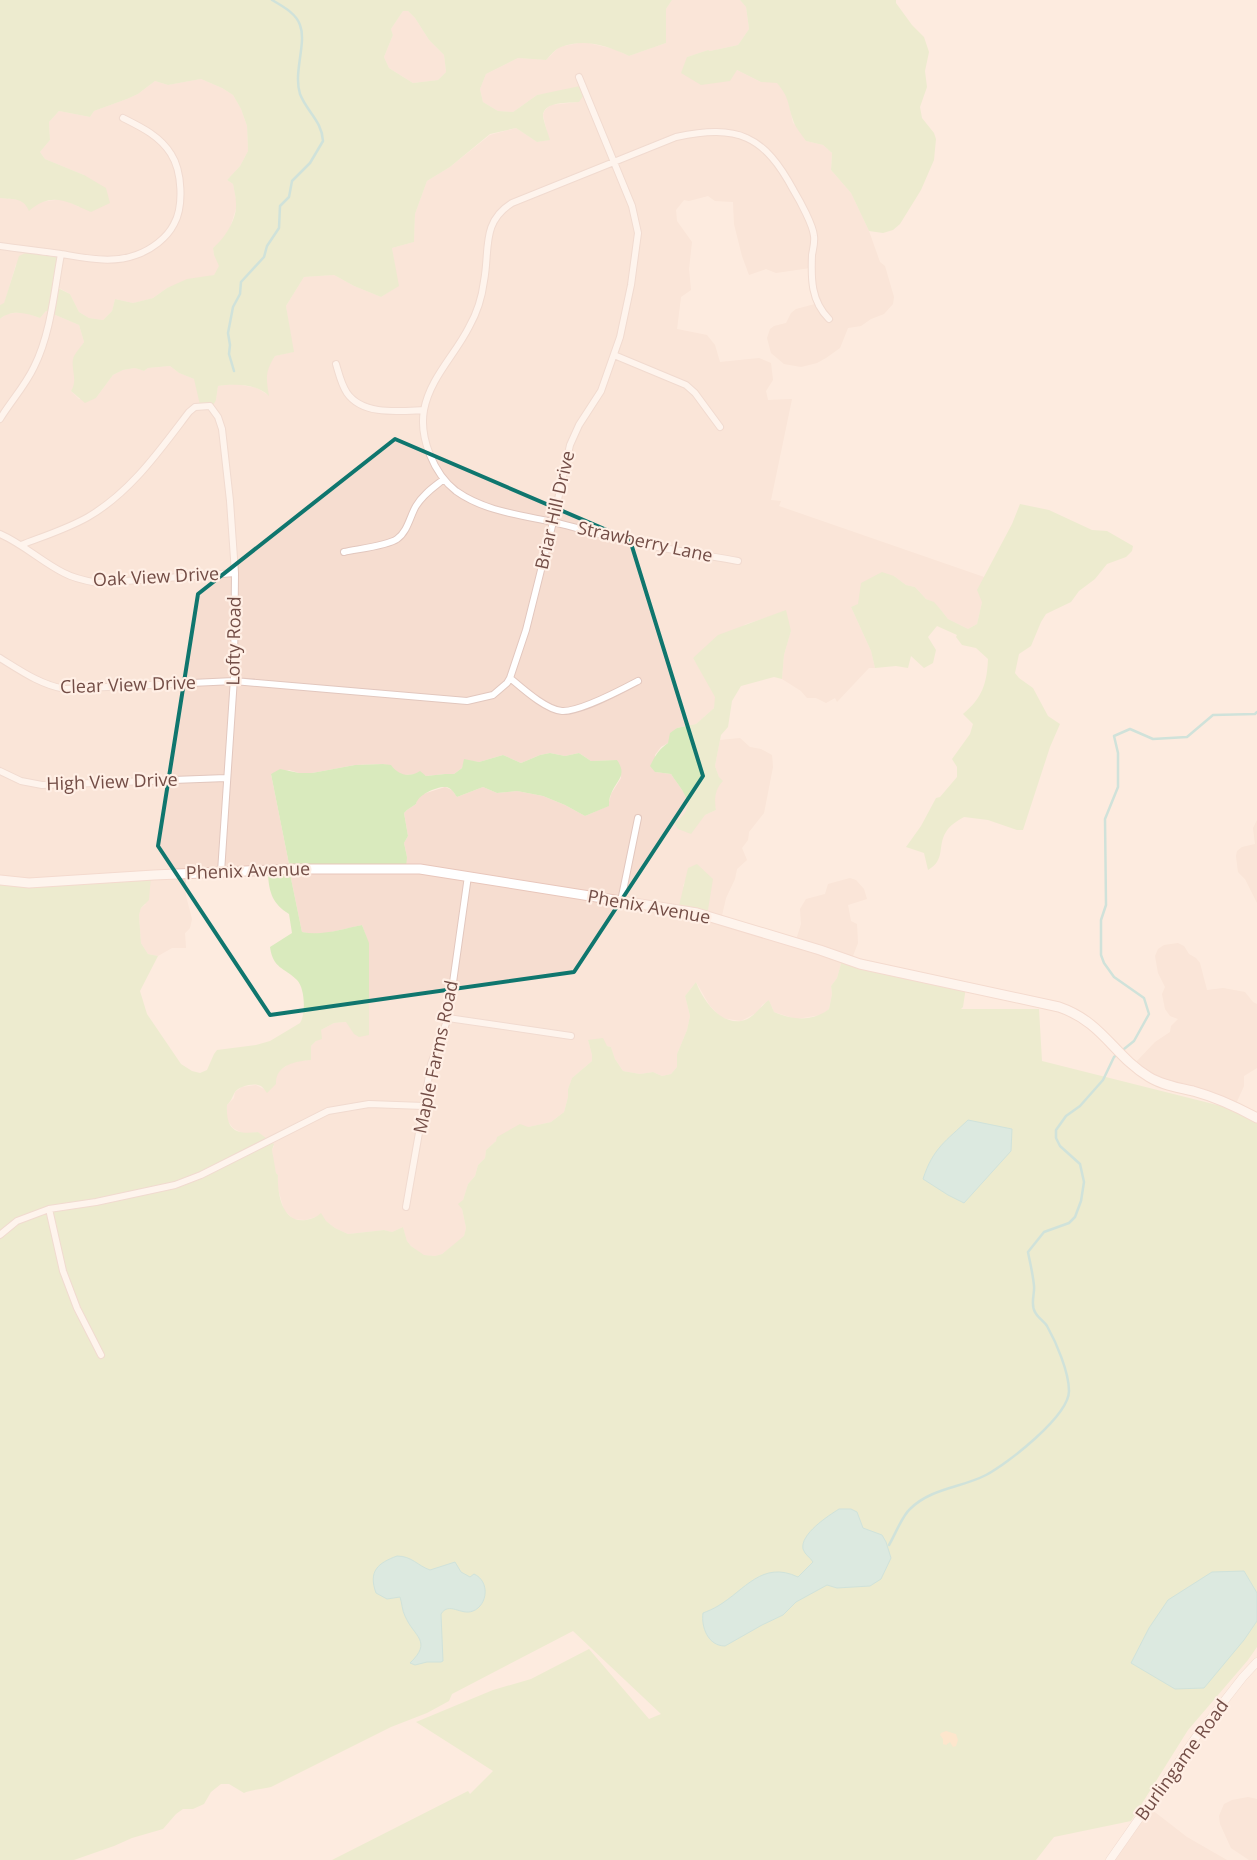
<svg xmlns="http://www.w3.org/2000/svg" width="1257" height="1860" viewBox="0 0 1257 1860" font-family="'Open Sans',sans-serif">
<rect width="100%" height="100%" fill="#fdebdf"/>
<!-- residential -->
<path fill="#f6ddd0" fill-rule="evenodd" d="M672 0H740L746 7 749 29 738 45 710 51 708 50 687 57 737 70 761 82H777L787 95 793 123 798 127 806 141 823 145 832 153 831 170 851 193 869 231 880 262 885 266 894 297 893 304 884 314 871 319 861 326 848 328 840 348 826 358 817 363 801 367 784 364 771 353 767 338 770 329 774 326 786 323 791 313 796 309 815 304 810 268 776 273 766 269 749 275 742 256 734 224 733 202 715 201 708 196 689 201 684 200 676 210 677 221 692 242 689 269 691 290 681 297 677 329 707 335 715 345 720 362 759 358 771 363 773 380 766 391 768 400 792 399 771 500 781 501 779 506 984 577 982 602 977 624 968 629 948 619 941 610 933 602 926 599 915 587 906 585 894 576 858 605 851 607 871 651 875 668H869L837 702 835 698 826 703 816 698H807L801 691 782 679 784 655 791 631 781 613 746 624 693 658 716 697 714 708 696 724 677 728 668 743 661 747 655 755V772L671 774 687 797 688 807 684 816 674 823 705 815 716 810 714 801 719 777 715 766 720 740 740 738 750 747 761 749 772 755 773 767 764 813 749 832 748 840 742 848 747 860 737 869 735 879 726 898 721 920 796 940 801 924 800 909 806 899 825 894 828 884 850 878 856 880 864 889 867 899 848 905 851 921 857 924 858 943 851 961 842 960 837 978 831 986 832 994 829 1009 821 1015 796 1019 774 1012 769 1000 762 1005 758 1012 741 1021 722 1018 710 1006 696 982 685 996 690 1016 687 1030 677 1054V1067L671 1074 662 1076 653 1072 640 1074 623 1071 615 1059 611 1047 588 1040 592 1055V1061L572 1078 568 1089V1097L564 1112 551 1122 528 1127 496 1141 486 1150 485 1158 478 1165 475 1176 468 1184 463 1200 462 1209 466 1228 464 1237 442 1254 435 1256 423 1255 411 1246 407 1241 403 1227 392 1232 384 1230 348 1234 335 1228 319 1216 305 1220 293 1219 284 1210 277 1185 278 1175 276 1173 273 1159 272 1150 274 1146 258 1132 244 1134 233 1128 227 1120V1105L234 1098 235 1092 242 1087 256 1085 268 1091 279 1071 293 1061 311 1060V1046L316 1041 321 1030 334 1023 347 1022 354 1033 367 939 362 925 327 933 313 934 302 932 289 869 186 874V896L192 919 190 928 185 933 186 948H172L158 956 148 954 141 943 139 915 141 908 146 904 0 881V319L7 314 23 312 40 318 46 311 79 325 84 342 73 359 75 373 74 387 71 391 79 399 96 398 113 375 123 370 135 368 144 371 148 368 170 366 179 373 194 379 216 400 218 386 235 384 257 388 268 395 266 376 268 367 275 356 293 352 286 306 304 277 334 275 354 286 381 297 398 286 392 248 414 242 415 214 427 181 450 167 490 135 516 128 537 142 549 140 543 115 545 110 551 105 579 102 557 92 537 95 513 112 498 111 483 102 480 89 486 74 518 58 546 60 559 47 584 42 614 49 629 56 666 43V9ZM550 753 565 756 579 753 591 761 617 760 621 778 611 794 608 806 585 816 565 805 543 796 517 791 497 793 483 787 457 797 452 790 445 787 423 794 417 798 416 804 407 810 404 813 408 836 404 843 407 857 290 869 271 774 289 770 299 773H312L355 765 383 764 391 766 396 772 403 775 422 774 426 776 445 774H454L462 768 465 760 479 762 503 755 521 763 540 755ZM687 874 707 916 683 886 686 879Z
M403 11H408L415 18 429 40 444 55 446 72 438 80 413 83 389 68 384 57 393 35 391 29Z
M201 79 222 88 233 95 241 109 247 126 248 151 240 166 227 180 233 184 237 205 230 228 222 241 213 248 214 255 220 266 214 275 167 288 153 298 133 303 115 299 112 311 103 320 89 318 79 312 70 294 16 264 4 304 0 305V198L21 200 26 204 63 199 79 207 84 175 45 159 40 152 50 140 49 122 59 111 90 117 94 111 127 99 138 94 155 81 168 85Z
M1257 820V903L1245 879 1238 872 1236 856 1237 851 1242 847 1255 844 1253 828Z
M1178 943 1184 946 1189 954 1196 958 1200 963 1207 990 1223 988 1245 992 1253 1002 1257 1004V1068L1244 1076V1086L1235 1106 1152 1077 1136 1062 1155 1042 1170 1032 1171 1026 1178 1019 1170 1016 1165 1009 1162 994 1165 987 1158 973 1155 956 1158 949 1164 945Z
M1248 1797 1257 1799V1860H1249L1231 1848 1220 1824 1219 1816 1224 1804 1232 1800Z
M1147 1806 1187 1837 1227 1860H1110Z"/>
<!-- green -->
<path fill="#d9eabd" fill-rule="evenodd" d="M0 0H672L666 9V43L629 56C607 46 585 38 561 47 555 49 550 56 546 60L518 58 486 74 480 89 483 102 498 111 513 112 537 95 580 86 584 95 579 102C569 103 543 101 543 116 544 123 548 133 550 140L537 142 516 128 490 134 450 167 427 181 415 214 414 242 392 248 399 286 381 297 354 286 334 275 304 277 286 306 294 352 275 356C265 372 266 377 269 396 256 383 234 384 218 386L216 400 212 407 200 405 194 379 179 373 170 366 148 368 144 371 135 368 123 370 113 375 96 398 85 403 71 391C78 380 71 370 73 359 74 354 81 347 84 342L79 325 46 311 40 318C26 313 12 309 0 319V305L4 303 19 256 32 250 60 256 58 288 70 294 79 312 89 318 103 320 112 311 115 299 133 303 153 298 167 288 187 279 214 275 219 266 214 255 213 248C225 238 237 219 236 204 236 197 234 190 233 184L227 180 240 166 248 151 247 126 241 109 233 95 222 88 201 79 168 85 155 81 138 94 127 99 94 111 90 117 59 111 49 122 50 140 40 152 45 159 84 175 106 188 110 203 91 212C67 202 52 191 29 211 23 197 14 200 0 198ZM403 11H408L415 18 429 40 444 55 446 72 438 80 413 83 389 68 384 57 393 35 391 29Z
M740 0H896V3L912 25 924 37 929 52 925 71 927 87 920 107 922 118 934 133 936 139 934 160 921 190 900 224 893 230 883 233 869 231 851 193 831 170 832 153 823 145 806 141C802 135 795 127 793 120 787 102 790 99 777 83L761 82 737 70 730 81 701 85 681 73 687 57 708 50 710 51 738 45 749 29 746 7Z
M1020 504 1049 510 1092 530 1107 531 1133 546 1132 551 1126 557 1107 564 1095 579 1079 591 1071 602 1046 614 1041 622 1031 646 1019 654 1015 673 1019 678 1033 688 1048 716 1060 724 1050 747 1023 830H1017L988 820 964 817C957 821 950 825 946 832 937 846 946 860 928 870L924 853 906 847 921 826 936 798 940 797 957 777V767L952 759 970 734 973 724 963 714C982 698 987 684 988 659L976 648 962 645 956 637 957 635 937 626 928 637 936 650 933 663 924 668 911 656 908 668 896 666 875 668 871 651 851 607 858 604 861 583 882 572 894 576 906 585 915 587 926 599 934 602 941 610 948 619 968 629 977 624 982 602 977 590 1012 524Z
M786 610 791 631 784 655 782 679 774 677 741 686 732 701 728 727 721 735 715 766 719 777 723 781C715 789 714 799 716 810L705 815 691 834 678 829 674 823C699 806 684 794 671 774L655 772 650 766C655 756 659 749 668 743L670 733 677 728 696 724 714 708 715 697 693 658 718 635Z
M550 753 565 756 579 753 591 761 617 760C628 776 616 780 611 794 609 798 609 803 609 806L585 816 565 805 543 796 517 791 497 793 483 787 457 797C454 793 451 787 445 787 435 787 418 795 416 804L407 810 404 813 408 836 404 843 407 857 406 867 290 869 271 774 280 769 299 773H312L355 765 383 764 391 765C398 775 409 778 420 771L426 776 445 774H454L462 768 464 759 479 762 503 755 521 763 540 755Z
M697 864 713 879 707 916 678 910 688 868Z
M289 869 302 932C323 936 342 929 362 925L369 943V1035L359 1037 354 1034 346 1022 334 1023 321 1030 322 1039 316 1041 311 1046V1060C296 1061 275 1065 276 1084L267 1093C265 1091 264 1088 261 1086 255 1082 239 1086 235 1092 232 1097 232 1100 227 1105 226 1129 234 1135 258 1132L274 1144 272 1150 276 1173 278 1175C277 1193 282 1224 306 1220 311 1219 317 1217 321 1213L326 1221 335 1228 348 1234 384 1230 392 1232 403 1227 407 1241 411 1246 424 1255 435 1256 442 1254 464 1236 466 1228 462 1209 458 1204 463 1200 468 1184 475 1176 478 1165 485 1158 486 1150 496 1141 497 1137 520 1124 528 1127 551 1122 564 1112 568 1097V1089L572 1078 592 1061V1055L588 1040 603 1038 607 1046 611 1047 615 1059 623 1071 640 1074 653 1072 662 1076 671 1074 677 1067V1054L687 1030 690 1016 685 996 696 982C703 1000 719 1024 741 1021 754 1019 760 1006 769 1000L774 1012C792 1020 813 1022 829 1009L832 994 831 986 837 978 842 960 966 987 963 1007 961 1009H1039L1042 1061 1253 1114 1257 1120V1647L1248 1660 1188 1730 1131 1821 1054 1837 1036 1860H332L468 1791 470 1794 493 1771 416 1722 493 1690 531 1679 589 1649 649 1719 661 1714 573 1631 452 1694 449 1701 427 1713 391 1727 271 1787C264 1789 249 1790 244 1793L229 1784H221L211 1792 204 1804 193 1809H183L176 1814 163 1829 132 1838 114 1846 74 1860H0V881L151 876 149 900 141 908 139 915 141 943 148 954 158 956 140 991 147 1014 181 1064 192 1071 200 1073 207 1070 214 1054 217 1050 256 1045 270 1041 300 1023C306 1014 305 988 297 980 284 967 273 969 270 947L292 933 289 914C273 904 269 893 268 874Z"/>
<!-- sand -->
<path fill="#fddfb8" d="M946 1731 956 1734 958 1740 956 1746 953 1747 950 1742 946 1745 943 1744V1739L940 1735 941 1733Z"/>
<!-- water -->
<path fill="#b3e6e3" stroke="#99d8d5" d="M968 1120 1012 1129 1011 1151 964 1203 948 1195 923 1179C933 1148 946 1141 968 1120Z
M839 1509H851L857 1512 863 1528 882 1535 886 1542 891 1558 881 1579 870 1586 837 1588 827 1585 796 1602 783 1615 762 1625 725 1646C708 1646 701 1627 703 1613 708 1611 713 1609 718 1606 745 1590 762 1560 798 1577L813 1562C810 1557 805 1555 803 1549 800 1534 828 1516 839 1509Z
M397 1556C412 1556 418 1566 430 1570L455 1562 461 1572 470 1577 474 1574C490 1581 488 1605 473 1611 461 1616 449 1601 441 1614L443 1661 441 1662H427L415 1665 410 1663C433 1641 414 1637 405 1616 402 1610 402 1603 400 1597L387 1599 376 1593C368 1571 378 1563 397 1556Z
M1244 1571 1257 1593V1621L1244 1640 1204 1688 1175 1689 1131 1663 1149 1628 1168 1600 1212 1572Z"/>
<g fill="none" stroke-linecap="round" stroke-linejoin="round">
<!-- stream -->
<path stroke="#99d8d5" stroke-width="2.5" d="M234 371 229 354 230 345 228 333 233 307 240 294 241 282 264 257 267 246 279 228 280 206 289 197 292 181 310 163 323 141C322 121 307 112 300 94 293 72 307 43 300 25 296 13 282 6 272 0
M889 1545C895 1535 902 1516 910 1509 931 1488 961 1488 986 1475 1007 1464 1069 1416 1069 1391 1069 1372 1056 1342 1047 1326 1044 1321 1037 1317 1035 1312 1030 1304 1035 1294 1034 1286 1033 1274 1030 1263 1028 1252L1044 1232 1069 1223 1075 1217 1081 1201 1084 1182 1080 1164 1060 1146 1056 1138V1130L1066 1116 1080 1106 1103 1080 1114 1057 1134 1041 1149 1014 1144 998 1114 977 1104 963 1101 955V920L1106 905 1105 819 1118 787V753L1114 736 1130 729 1153 739 1187 737 1213 715 1255 714 1257 712"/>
<defs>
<path id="minor" d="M0 246C20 249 41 251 61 254 86 258 112 264 136 255 151 250 167 238 174 224 184 206 182 171 171 154 160 136 141 127 123 118
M614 355 686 385 695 393 720 427
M336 364C339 374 341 384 347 393 363 416 400 411 424 410
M0 419C11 401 25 386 34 367 51 333 54 292 61 254
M0 534C23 544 42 562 64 573 75 579 87 581 98 583L235 573
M21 545C44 536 67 529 88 517 131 492 160 450 189 412L195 407 210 406 218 417 222 429 230 501 235 573 234 678 221 872
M344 552C357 549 387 546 397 539 408 531 410 516 416 506 423 494 434 487 444 479
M738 561C698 554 658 548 619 539 597 534 575 527 553 522 520 515 484 511 456 491 434 474 419 438 424 410 430 378 455 355 469 327 477 313 482 297 484 281 490 250 481 222 512 203L676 137C738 124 764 135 794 191 800 201 813 225 814 236 815 242 813 249 812 255 811 279 811 301 829 319
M0 658C21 671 41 685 65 689L234 681 467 701 493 695 507 683 510 678 526 630 553 522 570 445 579 425 601 391 620 337 631 285 638 233 632 206 579 77
M510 678C522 688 546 710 562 711 580 712 621 690 638 681
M0 771 21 781 42 785 226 778
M621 901 638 818
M448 1018 571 1036
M406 1207 431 1064 448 1018 468 876
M49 1209 63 1271 77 1308 101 1355
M0 1235 17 1221 49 1209 96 1202 175 1185 201 1175 328 1111 369 1104 424 1106"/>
<path id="tertiary" d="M1110 1860 1196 1737 1243 1677 1257 1662"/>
<path id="secondary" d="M0 880 29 883 154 875 294 869H420L697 913 820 950 860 964 1059 1007C1103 1022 1114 1056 1149 1077 1162 1085 1179 1088 1193 1091 1215 1097 1237 1107 1257 1118"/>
</defs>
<!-- minor casing -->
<use href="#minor" stroke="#e2c7be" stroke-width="8"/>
<!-- tertiary casing -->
<use href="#tertiary" stroke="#e2c7be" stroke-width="9"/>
<!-- secondary casing -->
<use href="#secondary" stroke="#e8c6bb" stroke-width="11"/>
<!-- minor -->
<use href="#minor" stroke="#fff" stroke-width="6"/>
<!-- tertiary -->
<use href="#tertiary" stroke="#fff" stroke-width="8"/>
<!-- secondary -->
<use href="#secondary" stroke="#fff" stroke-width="9"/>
</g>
<!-- marked area -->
<path d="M0 0H1257V1860H0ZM395 439 630 540 703 776 574 972 270 1015 158 846 198 594Z" fill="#fdebdf" fill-opacity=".55" fill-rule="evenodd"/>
<path fill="none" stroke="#0f766e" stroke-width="4" stroke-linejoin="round" d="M395 439 630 540 703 776 574 972 270 1015 158 846 198 594Z"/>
<g text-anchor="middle" stroke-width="4.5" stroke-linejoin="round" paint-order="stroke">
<!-- street labels -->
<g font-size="18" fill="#734d46" stroke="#ffefe5">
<text transform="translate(555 510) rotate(-77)" y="6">Briar Hill Drive</text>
<text transform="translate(645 542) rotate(12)" y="6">Strawberry Lane</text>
<text transform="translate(156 577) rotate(-3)" y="6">Oak View Drive</text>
<text transform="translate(234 641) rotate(-89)" y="6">Lofty Road</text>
<text transform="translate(128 685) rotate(-2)" y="6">Clear View Drive</text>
<text transform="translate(112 782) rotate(-2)" y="6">High View Drive</text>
<text transform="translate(248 871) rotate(-2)" y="6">Phenix Avenue</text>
<text transform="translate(649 907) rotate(10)" y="6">Phenix Avenue</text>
<text transform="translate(436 1057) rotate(-78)" y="6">Maple Farms Road</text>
<text transform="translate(1182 1760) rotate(-54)" y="6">Burlingame Road</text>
</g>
</g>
</svg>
